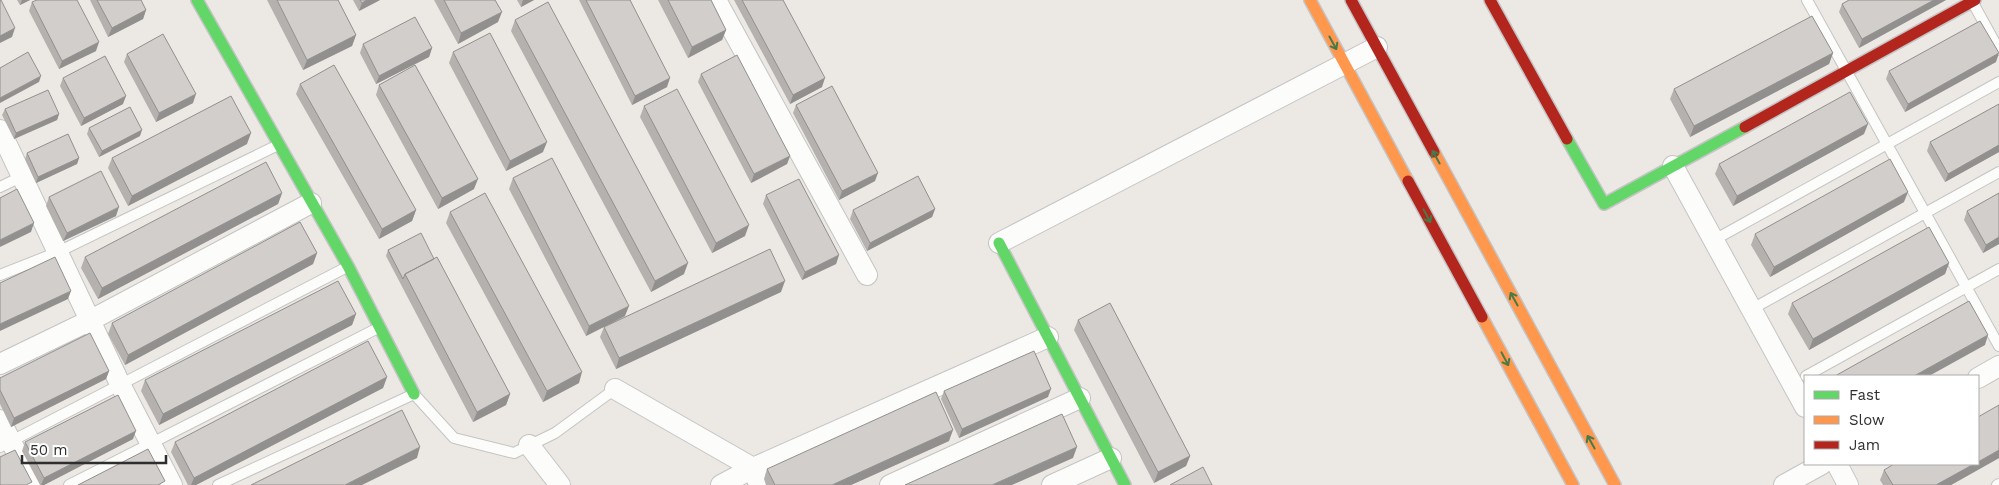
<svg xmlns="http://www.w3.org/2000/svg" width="1999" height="485" viewBox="0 0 1999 485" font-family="'Work Sans',sans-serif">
<rect width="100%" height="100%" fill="#ece8e4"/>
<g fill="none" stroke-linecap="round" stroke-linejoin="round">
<defs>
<path id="lane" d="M1807 0 1999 346
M1973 3 1999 50
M0 187 23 176
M1714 240 1999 82
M0 275 58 252 278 145
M1752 309 1999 172
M1806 376 1999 269
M0 447 347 267
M69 485 378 328
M218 485 414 394 454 438 514 453 555 433 615 389
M1997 485 1999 484"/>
<path id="street" d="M716 0 867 275
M0 130 121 386 172 485
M1673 166 1805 407
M999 243 1377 47
M0 364 91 320 311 203
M1978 378 1999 366
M615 389 753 468 759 485
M0 420 33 485
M529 445 560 485
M1837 464 1848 485
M721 485 753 468 1048 337
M890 485 1080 398
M1052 485 1111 458
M1784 485 1822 464"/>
<path id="fast" d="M197 0 348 266 414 394
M1567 139 1604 204 1745 127
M999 243 1125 485"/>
<path id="slow" d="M1310 0 1408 181
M1434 152 1615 485
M1482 317 1573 485"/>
<path id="jam" d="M1351 0 1434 152
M1490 0 1567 139
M1745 127 1975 0
M1408 181 1482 317"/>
</defs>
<!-- lane casing -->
<use href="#lane" stroke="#c5c4c5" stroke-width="12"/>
<!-- street casing -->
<use href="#street" stroke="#c5c4c5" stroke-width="22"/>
<!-- fast casing -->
<use href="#fast" stroke="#c5c4c5" stroke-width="14"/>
<!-- slow casing -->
<use href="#slow" stroke="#c5c4c5" stroke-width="14"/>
<!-- jam casing -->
<use href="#jam" stroke="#c5c4c5" stroke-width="14"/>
<!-- lane -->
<use href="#lane" stroke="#fcfcfb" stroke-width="10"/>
<!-- street -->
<use href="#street" stroke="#fcfcfb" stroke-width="20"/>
<!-- fast -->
<use href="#fast" stroke="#63d668" stroke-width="11"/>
<!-- slow -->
<use href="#slow" stroke="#ff974d" stroke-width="11"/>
<!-- jam -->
<use href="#jam" stroke="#b3261e" stroke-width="11"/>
</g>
<!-- wall -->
<path fill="#b4b1af" d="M17 0H30L20 5Z
M90 0H141L146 10 143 19 108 37Z
M267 0H338L356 35 352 46 303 70Z
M353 0H380L359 11Z
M434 0H495L498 22 458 44Z
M517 0H534L521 7Z
M579 0H630L667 87 632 105Z
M658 0H711L726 30 722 40 688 58Z
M734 0H783L822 87 790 104Z
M1849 0H1946L1859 48 1839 12 1842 4Z
M32 2 96 51 59 69 29 11Z
M515 20 684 274 651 292 511 31Z
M363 44 432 48 429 57 376 84 360 53Z
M453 52 543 152 506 171 449 63Z
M1833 53 1829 64 1690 137 1670 99 1674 89Z
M127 54 193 103 156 122 124 62Z
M1996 62 1905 112 1886 79 1889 71Z
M701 74 790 156 787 164 751 183 698 82Z
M63 78 123 104 81 126 60 86Z
M300 84 416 210 412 221 379 239 296 94Z
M379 85 474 189 438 209 376 95Z
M1999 104V152L1945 182 1927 151 1930 142Z
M796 105 875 181 839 200 793 113Z
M644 106 745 236 712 253 640 117Z
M5 109 59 114 57 120 14 139 2 115Z
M89 128 140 136 99 157 87 134Z
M1864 134 1733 206 1715 174 1719 164Z
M247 144 128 206 108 168 112 158Z
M27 153 79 158 77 164 36 183 25 159Z
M513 178 625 316 609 325 781 292 616 369 600 337 604 327 586 336 509 189Z
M282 193 278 204 98 299 81 268 85 257Z
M1999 193V244L1983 253 1964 220 1967 211Z
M766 195 839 255 836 264 802 280 763 204Z
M49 197 116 216 63 241 46 206Z
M1904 202 1770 277 1751 245 1755 234Z
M935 209 932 217 867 251 850 219 853 210Z
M450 212 579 383 543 402 446 223Z
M388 250 434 259 510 394 506 405 473 422 386 256Z
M317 253 313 264 125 365 108 334 112 323Z
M1949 263 1945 274 1809 350 1788 314 1792 303Z
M356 314 352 325 159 425 141 391 145 380Z
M1078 320 1190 456 1186 466 1154 483 1074 330Z
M109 371 106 379 11 427 0 404V378Z
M387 377 383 388 196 485H188L171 452 175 442Z
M944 391 1048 397 959 438 941 399Z
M133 439 44 485H40L22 451 25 442Z
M949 441 851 485H766L764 479 767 469Z
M1999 458 1951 485H1883L1880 480 1884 470Z"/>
<!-- shaded-wall -->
<path fill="#92908e" d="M22 0H30L20 5Z
M367 0H380L359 11 362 3Z
M523 0H534L521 7Z
M1934 0H1946L1859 48 1862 39Z
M146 10 143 19 108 37 112 28Z
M502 12 498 22 458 44 461 33Z
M15 28 12 37 0 43V36Z
M726 30 722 40 688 58 692 47Z
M356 35 352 46 303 70 307 60Z
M99 42 96 51 59 69 62 61Z
M432 48 429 57 376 84 379 76Z
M1833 53 1829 64 1690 137 1694 126Z
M1999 53 1996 62 1905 112 1908 104Z
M41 76 39 82 0 103V98Z
M670 78 667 87 632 105 635 96Z
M825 78 822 87 790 104 793 95Z
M196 94 193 103 156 122 159 113Z
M126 96 123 104 81 126 84 118Z
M59 114 57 120 14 139 16 133Z
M1868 124 1864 134 1733 206 1737 196Z
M142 130 140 136 99 157 102 151Z
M251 133 247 144 128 206 132 196Z
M547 142 543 152 506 171 510 161Z
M1999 145V152L1945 182 1948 174Z
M790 156 787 164 751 183 754 174Z
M79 158 77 164 36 183 38 177Z
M878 173 875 181 839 200 842 191Z
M478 179 474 189 438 209 442 198Z
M1908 192 1904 202 1770 277 1774 267Z
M282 193 278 204 98 299 102 288Z
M119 207 116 216 63 241 67 233Z
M935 209 932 217 867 251 870 243Z
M416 210 412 221 379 239 382 229Z
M34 223 31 232 0 247V240Z
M749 225 745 236 712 253 716 243Z
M1999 237V244L1983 253 1986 245Z
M317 253 313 264 125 365 128 355Z
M839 255 836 264 802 280 805 272Z
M688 263 684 274 651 292 655 281Z
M1949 263 1945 274 1809 350 1813 339Z
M785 281 781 292 616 369 619 358Z
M71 291 68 299 0 331V324Z
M629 306 625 316 586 336 589 326Z
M356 314 352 325 159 425 163 414Z
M1988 335 1985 345 1929 376H1914Z
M109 371 106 379 11 427 14 418Z
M582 372 579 383 543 402 547 391Z
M387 377 383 388 196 485H191L194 478Z
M1051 389 1048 397 959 438 962 429Z
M510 394 506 405 473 422 477 412Z
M953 430 949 441 851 485H832Z
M136 431 133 439 44 485H41L44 478Z
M420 447 417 458 362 485H345Z
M1077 447 1073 458 1012 485H992Z
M1999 450V458L1951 485H1936L1974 464H1978V462Z
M1190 456 1186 466 1154 483 1158 472Z"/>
<!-- building -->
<path fill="#d1cecb" stroke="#92908e" d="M0 0H1L15 28 0 36Z
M37 0H77L99 42 62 61 32 2Z
M97 0H141L146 10 112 28Z
M277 0H338L356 35 307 60Z
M360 0H367L362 3Z
M444 0H495L502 12 461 33Z
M586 0H630L670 78 635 96Z
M668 0H711L726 30 692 47Z
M742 0H783L825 78 793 95Z
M1849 0H1934L1862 39 1842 4Z
M548 2 688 263 655 281 515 20Z
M1812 16 1833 53 1694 126 1674 89Z
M415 17 432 48 379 76 363 44Z
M1980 21 1999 53 1908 104 1889 71Z
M490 33 547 142 510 161 453 52Z
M163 34 196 94 159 113 127 54Z
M28 52 41 76 0 98V68Z
M737 55 790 156 754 174 701 74Z
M105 56 126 96 84 118 63 78Z
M334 65 416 210 382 229 300 84Z
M415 65 478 179 442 198 379 85Z
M832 86 878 173 842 191 796 105Z
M677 89 749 225 716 243 644 106Z
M48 90 59 114 16 133 5 109Z
M1850 92 1868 124 1737 196 1719 164Z
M231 96 251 133 132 196 112 158Z
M1999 104V145L1948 174 1930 142Z
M130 107 142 130 102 151 89 128Z
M68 134 79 158 38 177 27 153Z
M552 158 629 306 589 326 513 178Z
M1890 159 1908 192 1774 267 1755 234Z
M266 162 282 193 102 288 85 257Z
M101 171 119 207 67 233 49 197Z
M918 176 935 209 870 243 853 210Z
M799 179 839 255 805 272 766 195Z
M17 189 34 223 0 240V198Z
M485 193 582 372 547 391 450 212Z
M1999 193V237L1986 245 1967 211Z
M300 222 317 253 128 355 112 323Z
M1929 227 1949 263 1813 339 1792 303Z
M421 233 434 259 405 274 403 279 388 250Z
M770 249 785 281 619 358 604 327Z
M55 257 71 291 0 324V283Z
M437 257 510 394 477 412 405 274Z
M338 281 356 314 163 414 145 380Z
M1969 301 1988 335 1914 376H1835Z
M1110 303 1190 456 1158 472 1078 320Z
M90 333 109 371 14 418 0 390V378Z
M368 341 387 377 194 478 175 442Z
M1034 351 1051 389 962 429 944 391Z
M936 392 953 430 832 485H775L767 469Z
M118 395 136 431 44 478 25 442Z
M1999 405V450L1978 462V417Z
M402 410 420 447 345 485H251Z
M1062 414 1077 447 992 485H905Z
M148 449 165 481 158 485H78Z
M15 450 32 482 26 485H0V457Z
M1894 464H1974L1936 485H1893L1884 470Z
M1203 467 1212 485H1170Z"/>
<!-- one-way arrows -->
<defs><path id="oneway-shaft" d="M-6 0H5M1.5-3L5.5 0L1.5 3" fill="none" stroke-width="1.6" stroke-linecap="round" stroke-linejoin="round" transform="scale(1.25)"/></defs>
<g stroke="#467a48">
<use href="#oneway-shaft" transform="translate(1333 43) rotate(61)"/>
<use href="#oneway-shaft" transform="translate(1436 157) rotate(-119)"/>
<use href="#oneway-shaft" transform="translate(1427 216) rotate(62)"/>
<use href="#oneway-shaft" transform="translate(1514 299) rotate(-119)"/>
<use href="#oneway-shaft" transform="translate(1505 359) rotate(62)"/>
<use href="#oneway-shaft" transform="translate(1591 442) rotate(-119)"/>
</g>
<!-- legend -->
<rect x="1804" y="375" width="175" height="90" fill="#ffffff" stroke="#ababab"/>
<rect x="1814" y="391" width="25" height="8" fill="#63d668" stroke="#ababab"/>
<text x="1849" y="400" font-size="15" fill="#2e2e2e">Fast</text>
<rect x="1814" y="416" width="25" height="8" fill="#ff974d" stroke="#ababab"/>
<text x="1849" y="425" font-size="15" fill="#2e2e2e">Slow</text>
<rect x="1814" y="441" width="25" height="8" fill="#b3261e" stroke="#ababab"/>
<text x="1849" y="450" font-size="15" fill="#2e2e2e">Jam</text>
<!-- scale -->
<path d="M22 455v8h144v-8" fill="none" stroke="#2e2e2e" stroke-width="2.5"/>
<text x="30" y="455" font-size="15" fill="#2e2e2e" stroke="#ffffff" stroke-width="4" paint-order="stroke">50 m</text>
</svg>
